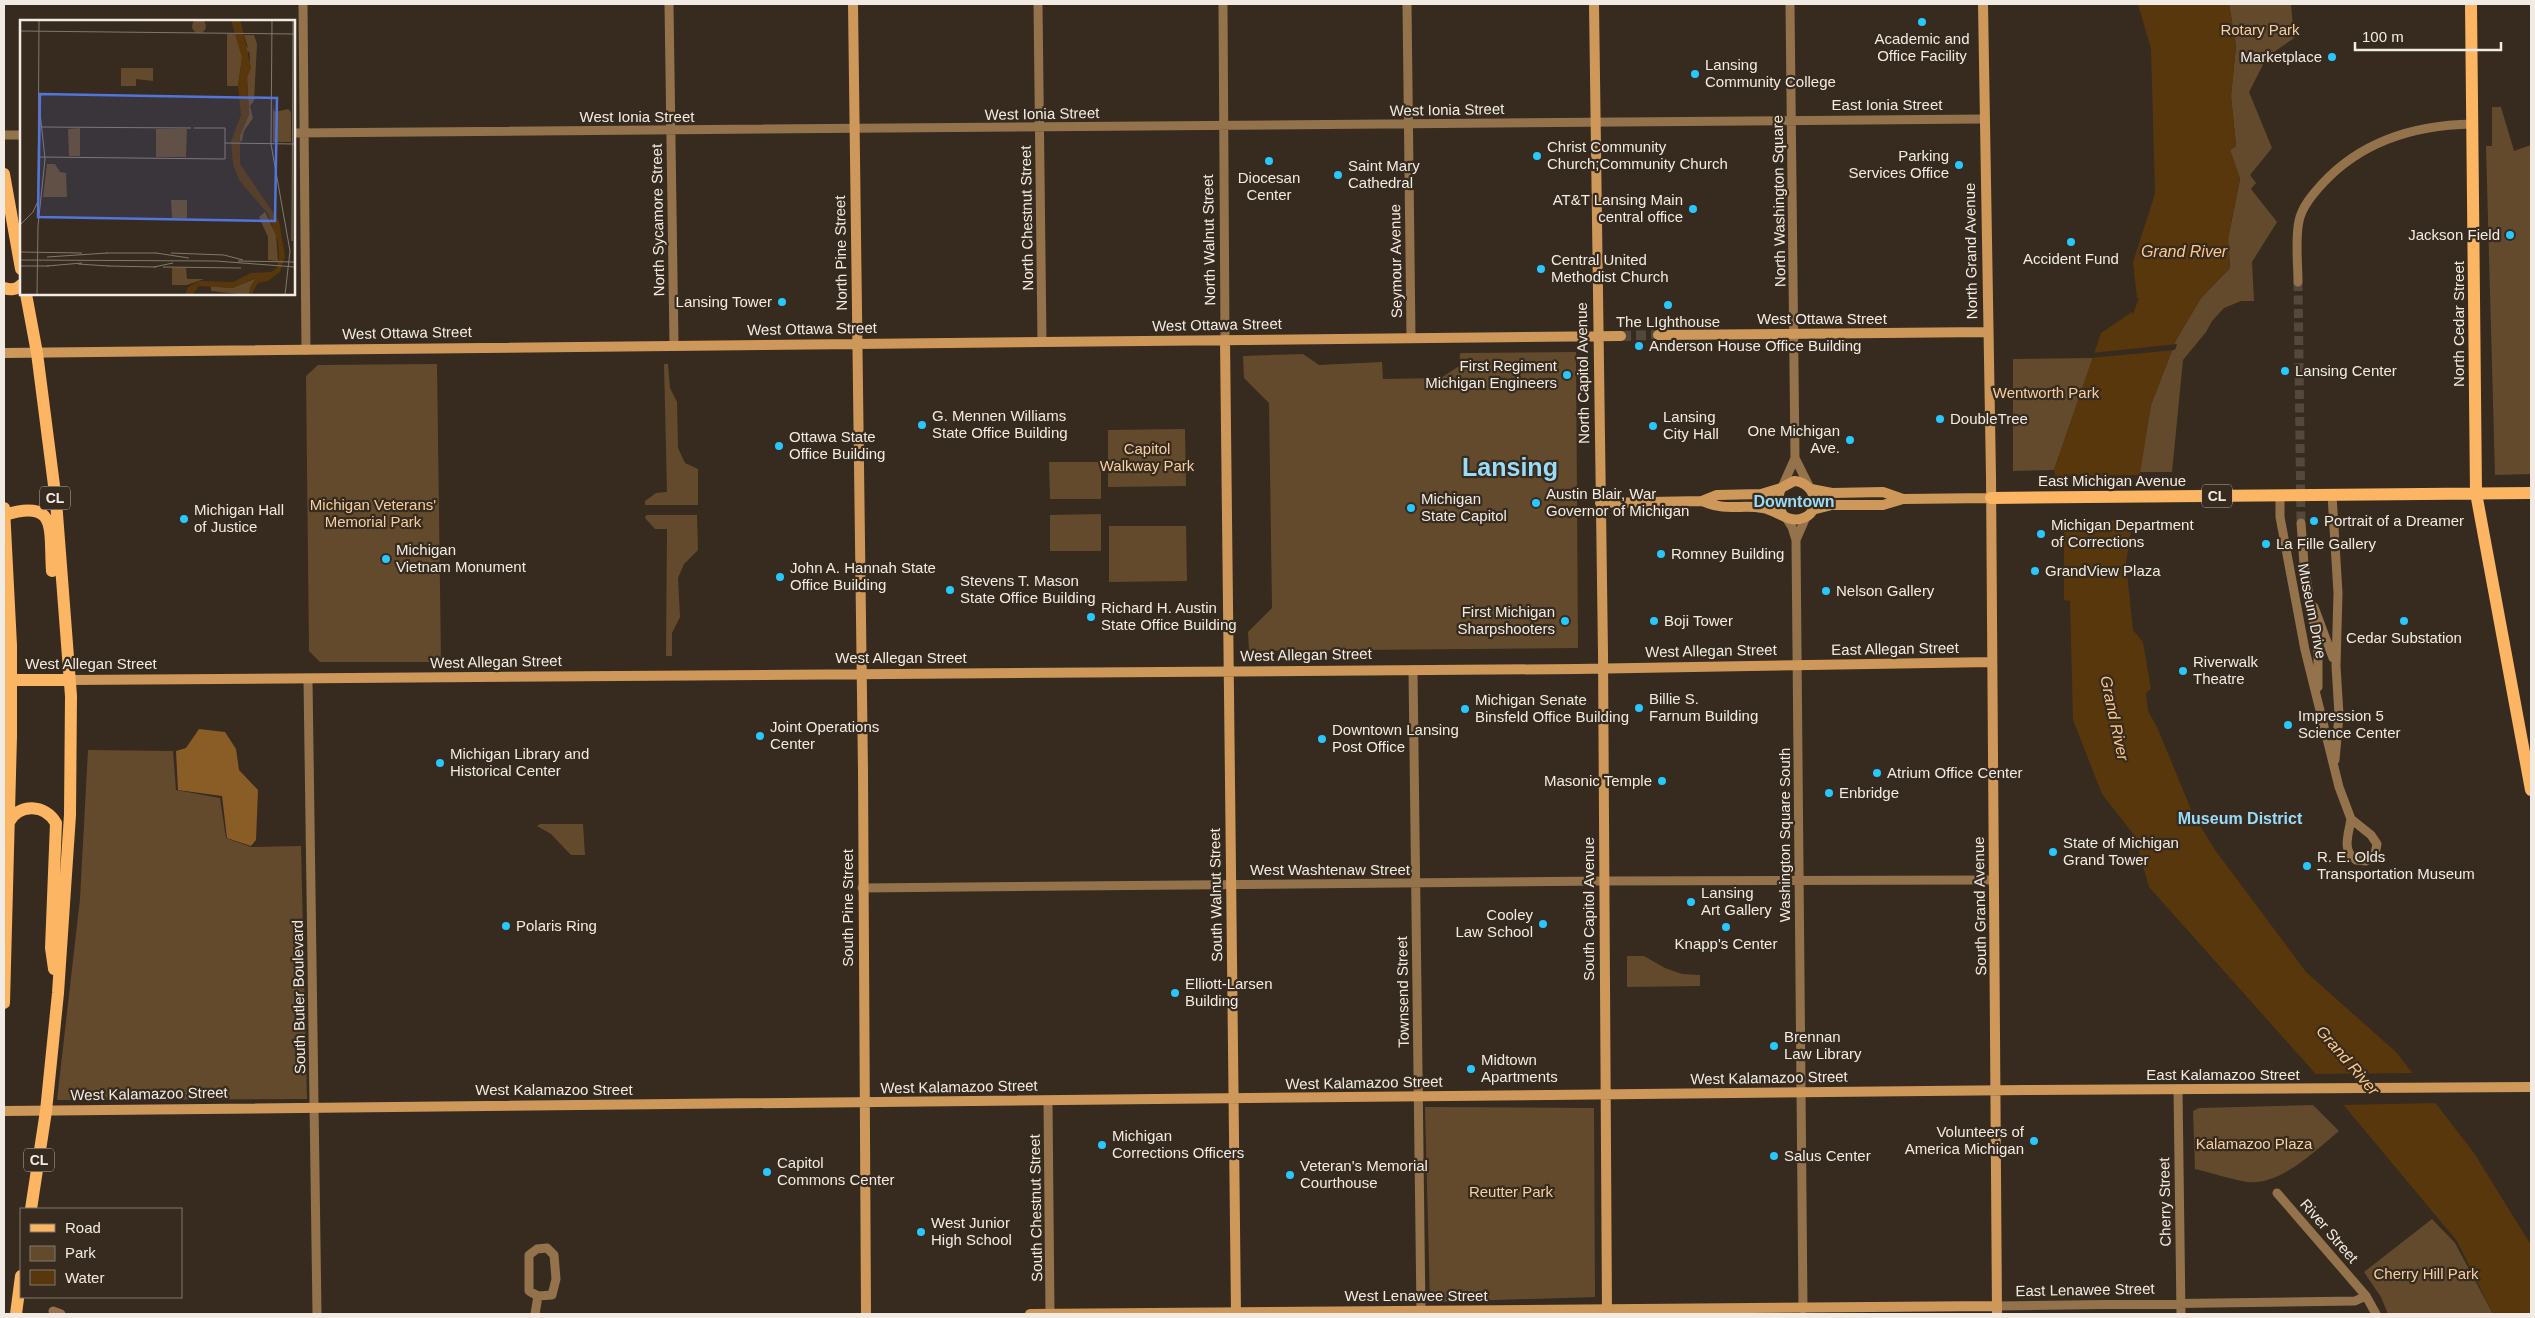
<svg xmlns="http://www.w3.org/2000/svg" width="2535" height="1318" viewBox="0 0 2535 1318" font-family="Arial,sans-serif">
<rect width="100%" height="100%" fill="#362b1e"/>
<!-- green -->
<path fill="#644a2c" d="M2229 4H2291L2294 38 2267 57 2249 92 2272 148 2250 175 2256 183 2251 189 2277 222 2252 262 2254 301H2241L2224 308 2212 321 2206 332 2183 360 2172 472H2139L2151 405 2176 340 2201 298 2230 268 2228 239 2240 179 2230 150 2236 146 2231 96 2236 46Z
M2492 107H2501L2514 151 2531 145V474L2495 475 2486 146H2492Z
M1576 352 1578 648 1249 651 1248 632 1272 608 1269 403 1244 378 1243 356 1303 354 1319 365 1382 362 1383 379 1441 378 1459 366 1460 353Z
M2093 358 2054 470 2013 471V359Z
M437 364 441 662H320L309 651 306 376 318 365Z
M664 364H668L670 388 677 402 678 448 685 463 698 469V505H645V501L656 493 667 492Z
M1185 429 1186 486 1108 487V430Z
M1049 462H1101V499H1050Z
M1101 514V551H1050V515Z
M646 515H697L698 550 684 564 678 578 680 617 672 633V656H666L667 529H655L645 518Z
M1109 526H1186L1187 581 1109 582Z
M88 750 173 751 176 790 220 798 226 838 251 847 301 846 307 1099 57 1100 80 899Z
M540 824H583L585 855H571L551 834 537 826Z
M1627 956H1644L1665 968 1682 974 1700 975V986L1627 987Z
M2313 1105 2339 1131C2315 1151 2280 1186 2247 1182 2230 1179 2212 1173 2195 1169L2193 1111 2199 1108Z
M1425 1107 1594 1108 1595 1297 1430 1302Z
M2432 1219 2455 1243 2493 1314H2388L2381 1297 2364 1272Z"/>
<!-- forest -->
<path fill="#8a5d27" d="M199 729 225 732 236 749 239 770 258 790 256 840 251 846 227 838 222 796 178 790 176 751 186 748Z"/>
<!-- water -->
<path fill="#58370c" d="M2138 4H2229L2236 46 2231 96 2236 146 2230 150 2240 178 2228 239 2230 268 2201 298 2176 340 2151 405 2126 563 2133 630 2143 642 2151 689 2146 693 2148 711 2157 727 2193 814 2215 850 2306 972 2396 1052 2474 1153 2531 1245V1314H2493L2457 1241 2346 1108 2149 887 2134 835 2102 794 2073 720 2070 601 2064 600V521L2054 470 2101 333 2132 312 2133 314 2139 298H2137L2133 262 2155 194 2151 49Z"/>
<!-- pier -->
<path fill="#362b1e" d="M2177 344 2175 350 2090 358 2092 353Z
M2052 473H2055V476L2141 475 2135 520 2061 521Z
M2416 1073 2439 1103 2339 1105 2312 1074Z"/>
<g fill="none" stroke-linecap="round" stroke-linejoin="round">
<!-- street-tunnel -->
<path stroke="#52483c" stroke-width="9" stroke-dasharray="9 4.5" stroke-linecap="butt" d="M2298 282 2301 523"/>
<!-- secondary-tunnel -->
<path stroke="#52483c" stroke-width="10" stroke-dasharray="10 5" stroke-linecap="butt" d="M1621 336 1658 335"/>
<!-- street -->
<path stroke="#94724c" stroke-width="9" d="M303 4 306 350
M669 4 674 345
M1038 4 1042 342
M1223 4 1225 340
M1407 4 1411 338
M294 133 1984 119
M4 135H21
M2298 282C2298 263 2295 239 2299 221 2302 206 2314 193 2323 183 2363 140 2415 125 2472 124
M1795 458 1809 486
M1783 485 1795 458 1790 4
M2332 495 2338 593 2336 666 2339 715 2335 760
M2280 496V517L2305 650 2339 787 2351 819
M1785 516 1792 527 1796 540 1803 1309
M2301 523 2304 564 2318 651V687
M1796 540 1806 517
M2314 607 2333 658
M1413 670 1421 1314
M308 680 317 1314
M2351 819 2371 835 2377 844 2375 854 2366 861 2356 860C2341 851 2349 833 2351 819Z
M862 888 1604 881 1994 880
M2178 1089 2181 1314
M1048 1101 1050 1314
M2277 1193 2366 1296 2376 1314
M547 1248 554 1255 556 1279 552 1295 538 1296 529 1291V1255L537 1249Z
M1997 1306 2355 1301 2366 1296
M53 1311 61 1314
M535 1314 538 1296"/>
<!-- secondary -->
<path stroke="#ce985a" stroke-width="10" d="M853 4 863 772 866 1314
M1594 4 1603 653 1607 1314
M1983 4 1991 477 1997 1314
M1658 335 1987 332
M1225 340 1236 1314
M4 353 1621 336
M1811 489 1832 493 1883 492 1903 499
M1702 501C1727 512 1740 504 1763 508 1776 510 1787 522 1800 519 1824 514 1816 482 1794 481L1781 488 1776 503 1783 515
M1600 503 1702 501 1717 495 1761 494 1781 488
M1812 510 1832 505H1883L1903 499 1991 498
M69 680 1577 669 1992 662
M4 1111 2026 1090 2531 1087
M1030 1314 1997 1306"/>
<!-- primary -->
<path stroke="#fcb563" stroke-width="12" d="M2471 4 2476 493 2531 790
M4 174 21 269
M4 288C10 290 17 290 21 285
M26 294 37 353 56 501 71 696 70 815 58 993 46 1111 31 1209
M1991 498 2531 493
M4 508 11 645V736L4 1003
M4 515C59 498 49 530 52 571
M10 680H69
M9 822C19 803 45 804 56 823L51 948 54 969
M16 1314 21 1276"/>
</g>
<!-- markers -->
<g fill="#27c8ff" stroke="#362b1e" stroke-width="2">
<circle cx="1922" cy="22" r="5"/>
<circle cx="2332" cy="57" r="5"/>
<circle cx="1695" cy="74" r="5"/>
<circle cx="1537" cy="156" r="5"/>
<circle cx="1269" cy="161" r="5"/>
<circle cx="1959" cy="165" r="5"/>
<circle cx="1338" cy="175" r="5"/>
<circle cx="1693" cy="209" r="5"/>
<circle cx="2510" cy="235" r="5"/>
<circle cx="2071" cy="242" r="5"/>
<circle cx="1541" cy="269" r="5"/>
<circle cx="782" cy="302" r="5"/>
<circle cx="1668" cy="305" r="5"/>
<circle cx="1639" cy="346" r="5"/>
<circle cx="2285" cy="371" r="5"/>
<circle cx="1567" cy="375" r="5"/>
<circle cx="1940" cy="419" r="5"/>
<circle cx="922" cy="425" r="5"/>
<circle cx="1653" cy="426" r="5"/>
<circle cx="1850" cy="440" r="5"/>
<circle cx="779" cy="446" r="5"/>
<circle cx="1536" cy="503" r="5"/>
<circle cx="1411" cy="508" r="5"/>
<circle cx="184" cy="519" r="5"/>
<circle cx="2314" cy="521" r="5"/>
<circle cx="2041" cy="534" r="5"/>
<circle cx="2266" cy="544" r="5"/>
<circle cx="1661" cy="554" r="5"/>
<circle cx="386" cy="559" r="5"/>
<circle cx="2035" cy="571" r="5"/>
<circle cx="780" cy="577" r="5"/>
<circle cx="950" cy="590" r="5"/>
<circle cx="1826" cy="591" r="5"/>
<circle cx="1091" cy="617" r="5"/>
<circle cx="1565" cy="621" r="5"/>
<circle cx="1654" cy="621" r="5"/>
<circle cx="2404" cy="621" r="5"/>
<circle cx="2183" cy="671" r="5"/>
<circle cx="1639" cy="708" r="5"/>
<circle cx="1465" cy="709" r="5"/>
<circle cx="2288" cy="725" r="5"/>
<circle cx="760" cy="736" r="5"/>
<circle cx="1322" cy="739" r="5"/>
<circle cx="440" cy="763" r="5"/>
<circle cx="1877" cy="773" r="5"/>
<circle cx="1662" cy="781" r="5"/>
<circle cx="1829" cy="793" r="5"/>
<circle cx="2053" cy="852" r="5"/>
<circle cx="2307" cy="866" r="5"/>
<circle cx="1691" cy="902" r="5"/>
<circle cx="1543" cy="924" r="5"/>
<circle cx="506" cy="926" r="5"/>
<circle cx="1726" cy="927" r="5"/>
<circle cx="1175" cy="993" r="5"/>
<circle cx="1774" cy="1046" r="5"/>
<circle cx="1471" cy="1069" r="5"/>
<circle cx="2034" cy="1141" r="5"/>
<circle cx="1102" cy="1145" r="5"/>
<circle cx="1774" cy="1156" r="5"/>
<circle cx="767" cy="1172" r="5"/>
<circle cx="1290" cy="1175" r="5"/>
<circle cx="921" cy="1232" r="5"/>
</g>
<g text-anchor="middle" stroke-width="4.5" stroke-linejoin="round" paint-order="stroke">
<!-- shield labels -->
<g fill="#362b1e" stroke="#bab1a8" stroke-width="1">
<rect x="2202" y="484.5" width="30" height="23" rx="4"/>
<rect x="40" y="486.5" width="30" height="23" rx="4"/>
<rect x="24" y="1148.5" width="30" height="23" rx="4"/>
</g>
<g font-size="14" font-weight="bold" fill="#f2ebe3">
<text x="2217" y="501">CL</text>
<text x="55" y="503">CL</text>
<text x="39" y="1165">CL</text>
</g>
<!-- park labels -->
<g font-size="15" fill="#f7cea3" stroke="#362b1e">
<text x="2260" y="35">Rotary Park</text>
<text x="2046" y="398">Wentworth Park</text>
<text x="1147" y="454">Capitol<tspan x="1147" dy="17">Walkway Park</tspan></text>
<text x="373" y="510">Michigan Veterans'<tspan x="373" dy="17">Memorial Park</tspan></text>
<text x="2254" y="1149">Kalamazoo Plaza</text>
<text x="1511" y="1197">Reutter Park</text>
<text x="2426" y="1279">Cherry Hill Park</text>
</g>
<!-- poi labels -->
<g font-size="15" fill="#f2ebe3" stroke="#362b1e" text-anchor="start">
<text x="1922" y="44" text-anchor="middle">Academic and<tspan x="1922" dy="17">Office Facility</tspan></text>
<text x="2322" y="62" text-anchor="end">Marketplace</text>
<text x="1705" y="70">Lansing<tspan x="1705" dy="17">Community College</tspan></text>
<text x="1547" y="152">Christ Community<tspan x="1547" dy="17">Church;Community Church</tspan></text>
<text x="1949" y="161" text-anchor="end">Parking<tspan x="1949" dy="17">Services Office</tspan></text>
<text x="1348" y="171">Saint Mary<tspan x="1348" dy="17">Cathedral</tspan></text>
<text x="1269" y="183" text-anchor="middle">Diocesan<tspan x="1269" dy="17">Center</tspan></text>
<text x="1683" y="205" text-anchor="end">AT&amp;T Lansing Main<tspan x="1683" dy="17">central office</tspan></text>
<text x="2500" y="240" text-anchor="end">Jackson Field</text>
<text x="2071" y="264" text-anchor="middle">Accident Fund</text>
<text x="1551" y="265">Central United<tspan x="1551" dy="17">Methodist Church</tspan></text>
<text x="772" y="307" text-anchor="end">Lansing Tower</text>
<text x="1668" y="327" text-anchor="middle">The LIghthouse</text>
<text x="1649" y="351">Anderson House Office Building</text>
<text x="1557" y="371" text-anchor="end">First Regiment<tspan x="1557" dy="17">Michigan Engineers</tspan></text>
<text x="2295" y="376">Lansing Center</text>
<text x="932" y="421">G. Mennen Williams<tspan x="932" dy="17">State Office Building</tspan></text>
<text x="1663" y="422">Lansing<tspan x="1663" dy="17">City Hall</tspan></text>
<text x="1950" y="424">DoubleTree</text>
<text x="1840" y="436" text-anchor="end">One Michigan<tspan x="1840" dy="17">Ave.</tspan></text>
<text x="789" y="442">Ottawa State<tspan x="789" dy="17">Office Building</tspan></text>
<text x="1546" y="499">Austin Blair, War<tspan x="1546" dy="17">Governor of Michigan</tspan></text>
<text x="1421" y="504">Michigan<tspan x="1421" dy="17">State Capitol</tspan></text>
<text x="194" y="515">Michigan Hall<tspan x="194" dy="17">of Justice</tspan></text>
<text x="2324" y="526">Portrait of a Dreamer</text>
<text x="2051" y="530">Michigan Department<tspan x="2051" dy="17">of Corrections</tspan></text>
<text x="2276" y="549">La Fille Gallery</text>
<text x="396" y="555">Michigan<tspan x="396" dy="17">Vietnam Monument</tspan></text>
<text x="1671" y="559">Romney Building</text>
<text x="790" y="573">John A. Hannah State<tspan x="790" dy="17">Office Building</tspan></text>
<text x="2045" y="576">GrandView Plaza</text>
<text x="960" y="586">Stevens T. Mason<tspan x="960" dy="17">State Office Building</tspan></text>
<text x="1836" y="596">Nelson Gallery</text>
<text x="1101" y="613">Richard H. Austin<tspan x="1101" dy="17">State Office Building</tspan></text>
<text x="1555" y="617" text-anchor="end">First Michigan<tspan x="1555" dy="17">Sharpshooters</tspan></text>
<text x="1664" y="626">Boji Tower</text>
<text x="2404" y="643" text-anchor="middle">Cedar Substation</text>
<text x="2193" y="667">Riverwalk<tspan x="2193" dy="17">Theatre</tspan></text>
<text x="1649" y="704">Billie S.<tspan x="1649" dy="17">Farnum Building</tspan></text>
<text x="1475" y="705">Michigan Senate<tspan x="1475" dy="17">Binsfeld Office Building</tspan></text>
<text x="2298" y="721">Impression 5<tspan x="2298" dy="17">Science Center</tspan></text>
<text x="770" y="732">Joint Operations<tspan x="770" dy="17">Center</tspan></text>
<text x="1332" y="735">Downtown Lansing<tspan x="1332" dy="17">Post Office</tspan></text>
<text x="450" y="759">Michigan Library and<tspan x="450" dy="17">Historical Center</tspan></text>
<text x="1887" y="778">Atrium Office Center</text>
<text x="1652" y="786" text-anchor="end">Masonic Temple</text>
<text x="1839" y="798">Enbridge</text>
<text x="2063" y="848">State of Michigan<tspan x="2063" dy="17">Grand Tower</tspan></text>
<text x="2317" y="862">R. E. Olds<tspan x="2317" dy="17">Transportation Museum</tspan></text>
<text x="1701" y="898">Lansing<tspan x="1701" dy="17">Art Gallery</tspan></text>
<text x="1533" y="920" text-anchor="end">Cooley<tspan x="1533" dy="17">Law School</tspan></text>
<text x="516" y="931">Polaris Ring</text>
<text x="1726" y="949" text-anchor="middle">Knapp's Center</text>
<text x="1185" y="989">Elliott-Larsen<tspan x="1185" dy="17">Building</tspan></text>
<text x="1784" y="1042">Brennan<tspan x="1784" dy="17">Law Library</tspan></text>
<text x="1481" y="1065">Midtown<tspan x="1481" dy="17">Apartments</tspan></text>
<text x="2024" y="1137" text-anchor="end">Volunteers of<tspan x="2024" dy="17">America Michigan</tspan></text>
<text x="1112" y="1141">Michigan<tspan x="1112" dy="17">Corrections Officers</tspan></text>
<text x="1784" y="1161">Salus Center</text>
<text x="777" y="1168">Capitol<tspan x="777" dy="17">Commons Center</tspan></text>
<text x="1300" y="1171">Veteran's Memorial<tspan x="1300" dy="17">Courthouse</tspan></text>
<text x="931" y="1228">West Junior<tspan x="931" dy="17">High School</tspan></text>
</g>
<!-- street labels -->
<g font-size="15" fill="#f2ebe3" stroke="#362b1e">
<text x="1887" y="110">East Ionia Street</text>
<text transform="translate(1447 110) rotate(-1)" y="5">West Ionia Street</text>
<text transform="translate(1042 114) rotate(-1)" y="5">West Ionia Street</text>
<text x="637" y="122">West Ionia Street</text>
<text transform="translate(1779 201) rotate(-91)" y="5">North Washington Square</text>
<text transform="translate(1027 218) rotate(-91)" y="5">North Chestnut Street</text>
<text transform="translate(658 220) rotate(-91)" y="5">North Sycamore Street</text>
<text transform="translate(1209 240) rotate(-91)" y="5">North Walnut Street</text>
<text transform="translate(1971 251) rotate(-91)" y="5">North Grand Avenue</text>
<text transform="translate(841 253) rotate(-91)" y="5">North Pine Street</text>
<text transform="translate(1396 261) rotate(-91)" y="5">Seymour Avenue</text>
<text x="1822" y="324">West Ottawa Street</text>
<text transform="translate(2459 324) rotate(-90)" y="5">North Cedar Street</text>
<text transform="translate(1217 325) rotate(-1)" y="5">West Ottawa Street</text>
<text transform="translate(812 329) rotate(-1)" y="5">West Ottawa Street</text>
<text transform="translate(407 333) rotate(-1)" y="5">West Ottawa Street</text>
<text transform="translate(1583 373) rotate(-91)" y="5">North Capitol Avenue</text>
<text x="2112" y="486">East Michigan Avenue</text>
<text transform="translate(2312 611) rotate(79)" y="5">Museum Drive</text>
<text transform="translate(1895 649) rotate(-1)" y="5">East Allegan Street</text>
<text transform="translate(1711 651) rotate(-1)" y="5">West Allegan Street</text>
<text transform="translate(1306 655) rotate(-1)" y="5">West Allegan Street</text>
<text x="901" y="663">West Allegan Street</text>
<text transform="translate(496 662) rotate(-1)" y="5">West Allegan Street</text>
<text x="91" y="669">West Allegan Street</text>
<text transform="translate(1785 835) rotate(-90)" y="5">Washington Square South</text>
<text x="1330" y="875">West Washtenaw Street</text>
<text transform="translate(1216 895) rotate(-91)" y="5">South Walnut Street</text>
<text transform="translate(1980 906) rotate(-91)" y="5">South Grand Avenue</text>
<text transform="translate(848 908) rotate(-90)" y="5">South Pine Street</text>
<text transform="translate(1589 909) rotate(-90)" y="5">South Capitol Avenue</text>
<text transform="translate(1403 992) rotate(-91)" y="5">Townsend Street</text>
<text transform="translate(299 997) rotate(-91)" y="5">South Butler Boulevard</text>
<text x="2223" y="1080">East Kalamazoo Street</text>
<text transform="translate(1769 1078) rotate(-1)" y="5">West Kalamazoo Street</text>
<text transform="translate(1364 1083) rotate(-1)" y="5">West Kalamazoo Street</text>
<text transform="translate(959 1087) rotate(-1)" y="5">West Kalamazoo Street</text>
<text x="554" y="1095">West Kalamazoo Street</text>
<text transform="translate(149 1094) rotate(-1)" y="5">West Kalamazoo Street</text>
<text transform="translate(2165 1202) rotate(-91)" y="5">Cherry Street</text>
<text transform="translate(1036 1208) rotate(-91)" y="5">South Chestnut Street</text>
<text transform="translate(2329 1231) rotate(49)" y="5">River Street</text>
<text transform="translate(2085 1290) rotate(-1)" y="5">East Lenawee Street</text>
<text x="1416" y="1301">West Lenawee Street</text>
</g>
<!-- water labels -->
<g font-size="16" font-style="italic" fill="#fdc78c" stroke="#362b1e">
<text x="2184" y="257">Grand River</text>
<text transform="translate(2115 718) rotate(78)" y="6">Grand River</text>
<text transform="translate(2348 1060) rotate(49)" y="6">Grand River</text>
</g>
<!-- neighbourhood labels -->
<g font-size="16" font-weight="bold" fill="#98dcfa" stroke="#362b1e">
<text x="1794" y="507">Downtown</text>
<text x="2240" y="824">Museum District</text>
</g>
<!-- town labels -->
<g font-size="25" font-weight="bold" fill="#98dcfa" stroke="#362b1e">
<text x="1510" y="476">Lansing</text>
</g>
</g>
<!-- overview -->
<g transform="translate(20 20)">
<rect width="275" height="275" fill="#362b1e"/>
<path d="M172 6a7 7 0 1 1 14 0a7 7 0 1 1-14 0ZM207 14H215L228 28 224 15H234L237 24 234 81 230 86 233 98 224 111 222 121H219L220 115 229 94 227 58 230 38 229 31 222 38 218 66H207ZM101 48H133V61L116 59V66H101ZM253 88 255 92 268 89 271 92V122H253ZM60 108V136H49L48 109ZM136 109H167L166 137H136ZM27 144H35L40 152 46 153 47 177H23ZM151 180H167V198H152ZM245 192 256 215 258 241 248 240V217L239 197ZM152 248H166L167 259H184L167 265H152ZM237 258 228 275 191 271V266L212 268Z" fill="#644a2c"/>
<path d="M211 0H220L222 6 231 48 227 58 229 94 220 115V144L259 201 265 236 260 252 248 261 238 263 231 275H229L230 267 236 258 212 268 179 266 172 275H165L168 267 179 261 213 262 231 253 251 252 257 248 259 238 258 222 248 194 219 160 213 144 211 121 221 95 218 66 222 38Z" fill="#58370c"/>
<path fill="none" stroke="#81786d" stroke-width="1" d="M252 0 251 124 270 231 265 275M0 11 275 14M21 107 171 108M205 123 275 124M20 137 205 139V108H174M0 205 13 192 18 181 19 0M272 221 273 0M0 232 62 233M86 233H137M136 233 169 238M151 233 204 235M204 235 223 240M27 237 87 233M0 240 196 241 275 247M218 241 275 242M58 244 89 246M0 246H29M27 246 62 243M88 246 136 247M134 247 153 243M143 247 221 248M17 275 18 206 25 139 20 92"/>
<path fill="#5275db" fill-opacity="0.15" stroke="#5275db" stroke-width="2.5" d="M20 74 257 78 255 201 18 197Z"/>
<rect width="275" height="275" fill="none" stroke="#f2ebe3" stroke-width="2.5"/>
</g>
<!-- border -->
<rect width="2535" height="1318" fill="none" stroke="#f2ebe3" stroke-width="10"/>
<!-- legend -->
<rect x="20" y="1208" width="162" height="90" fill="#362b1e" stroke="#81786d"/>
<rect x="30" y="1224" width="25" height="8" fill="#fcb563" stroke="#81786d"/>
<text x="65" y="1233" font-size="15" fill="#f2ebe3">Road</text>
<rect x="30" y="1246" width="25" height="15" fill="#644a2c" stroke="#81786d"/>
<text x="65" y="1258" font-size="15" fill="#f2ebe3">Park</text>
<rect x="30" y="1270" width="25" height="15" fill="#58370c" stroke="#81786d"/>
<text x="65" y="1283" font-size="15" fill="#f2ebe3">Water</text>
<!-- scale -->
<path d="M2355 42v8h146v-8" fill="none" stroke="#f2ebe3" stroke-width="2.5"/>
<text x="2362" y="42" font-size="15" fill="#f2ebe3" stroke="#362b1e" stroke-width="4" paint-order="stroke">100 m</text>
</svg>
